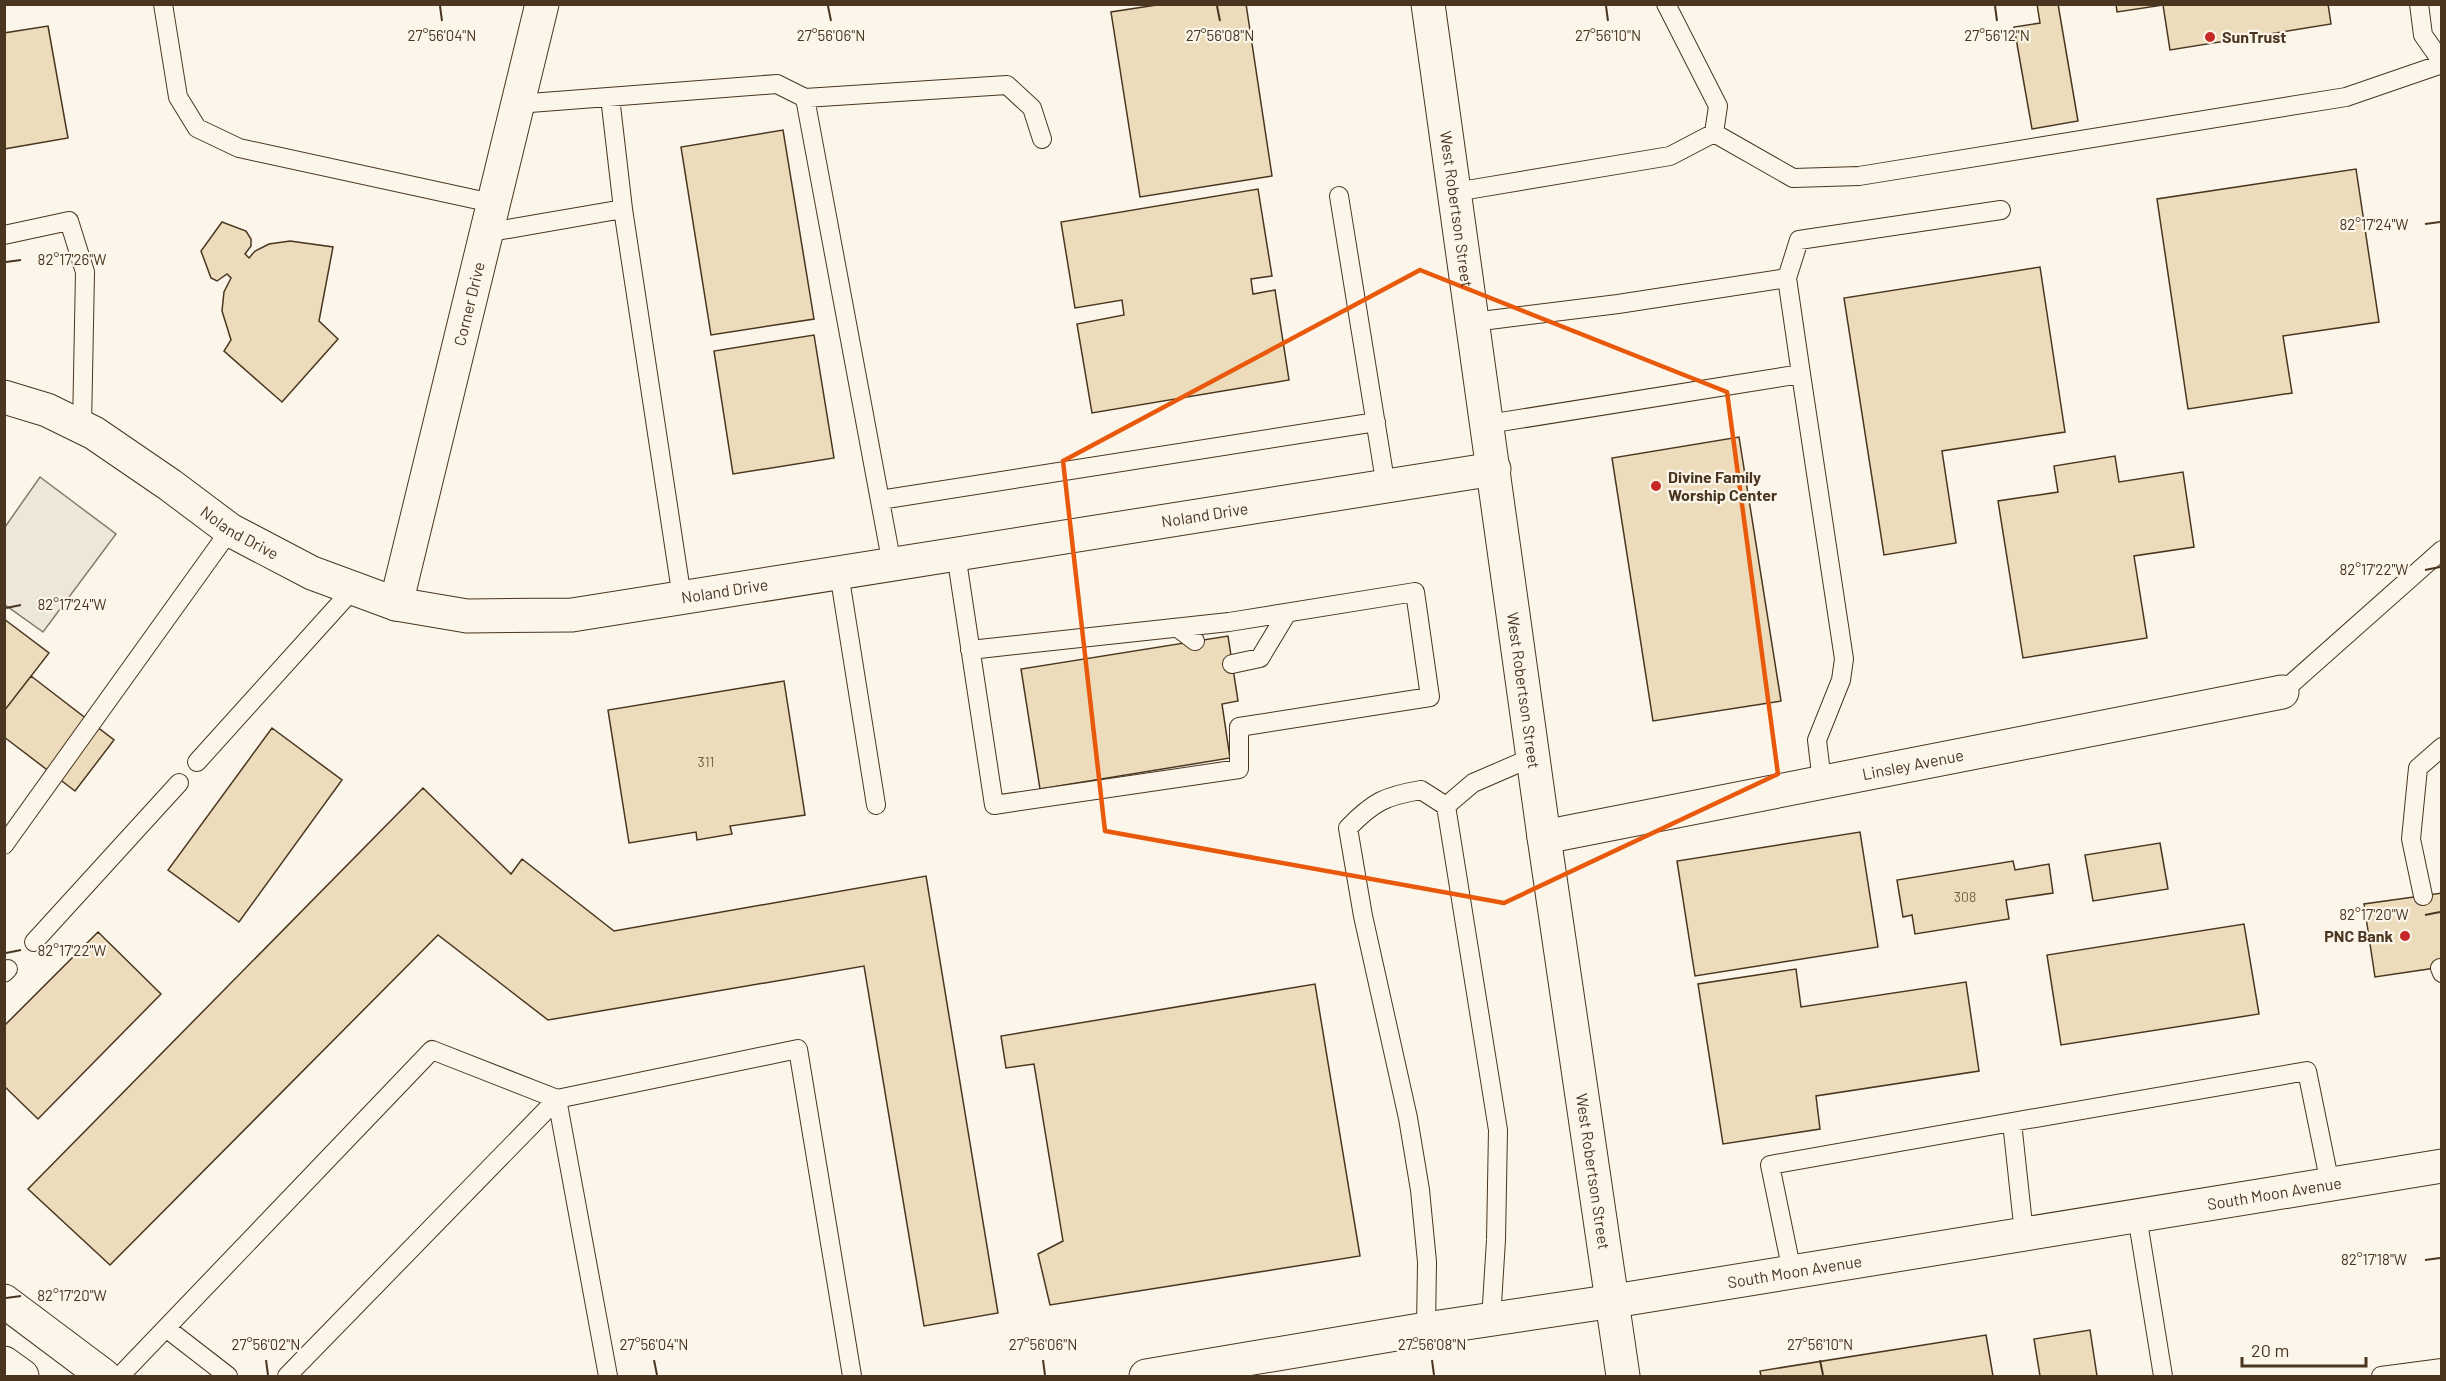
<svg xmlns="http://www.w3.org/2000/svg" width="2446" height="1381" viewBox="0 0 2446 1381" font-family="Barlow,sans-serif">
<rect width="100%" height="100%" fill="#fbf6e9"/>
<!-- parking -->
<path fill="#ede7d9" stroke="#887966" stroke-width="1.5" d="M40 477 116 534 43 632 4 604 5 527Z"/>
<!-- building -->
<path fill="#ecdcbc" stroke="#4a3520" stroke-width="1.5" d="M1163 4H1246L1272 176 1140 197 1111 12Z
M2037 4H2058L2078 121 2032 129 2014 27 2040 23Z
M2116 4H2328L2331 24 2170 50 2163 5 2117 12Z
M48 26 68 138 4 149V33Z
M783 130 814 319 711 335 681 147Z
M2356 169 2379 322 2283 336 2292 393 2188 409 2157 199Z
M1258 189 1272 276 1251 279 1253 294 1275 290 1289 380 1092 413 1077 324 1124 315 1122 300 1075 308 1061 222Z
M222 222 246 231 251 239V246L245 254 249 258 255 251 269 244 290 241 333 247 319 321 338 339 282 402 224 351 231 340 222 311 224 292 231 278 227 274 217 281 211 278 201 251Z
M2040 267 2065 432 1942 451 1956 543 1884 555 1844 298Z
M814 335 834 458 733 474 714 351Z
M1739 437 1781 701 1653 721 1612 458Z
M2115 456 2119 482 2183 472 2194 547 2134 556 2147 638 2023 658 1998 501 2058 492 2054 466Z
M4 619 49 653 4 711Z
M1228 636 1238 701 1222 704 1230 758 1040 789 1021 669Z
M31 676 114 740 75 791 4 737V711Z
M784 681 805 815 730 826 732 834 697 840 696 832 629 843 608 710Z
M272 728 342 780 239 922 168 870Z
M423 788 511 874 522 859 614 931 926 876 998 1313 924 1326 864 966 548 1020 438 935 110 1265 28 1189Z
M1860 832 1878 947 1695 976 1677 861Z
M2160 843 2168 889 2093 901 2085 855Z
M2013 861 2015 870 2049 864 2053 893 2006 900 2009 919 1915 934 1912 915 1903 917 1897 880Z
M2442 893V967L2375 977 2364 904Z
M2244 924 2259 1014 2061 1045 2047 955Z
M98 932 161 994 38 1119 4 1086V1026Z
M1796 969 1801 1007 1966 982 1979 1071 1816 1096 1820 1129 1723 1144 1698 984Z
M1315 984 1360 1256 1050 1305 1038 1254 1063 1241 1034 1064 1006 1068 1001 1036Z
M2090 1330 2097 1376H2040L2034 1339Z
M1986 1335 1993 1376H1761L1760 1371Z"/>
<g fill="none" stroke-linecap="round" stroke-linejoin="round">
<defs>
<path id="service" d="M163 4 178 97 197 128 239 148 492 203
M2419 4 2423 35 2442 62
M610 97 623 209
M805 98 892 565
M517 104 777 84 805 98 1007 85 1032 108 1042 139
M1714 133 1793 178 1859 176 2346 97 2442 64
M1455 192 1670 156 1714 133 1718 106 1666 4
M1339 196 1386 487
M485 233 623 209 682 598
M4 235 69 221 85 272 82 427
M1787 278 1799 240 2001 210
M1473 322 1618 304 1787 278 1801 374 1488 424
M1801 374 1844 659 1841 680 1817 740 1822 782
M880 500 1376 422
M956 554 994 805 1239 769V727L1430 697 1415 592 1229 622 970 650
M839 573 876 805
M1178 628 1195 641
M1232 664 1260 658 1287 613
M2282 692 2442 550
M197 762 354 588
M4 845 230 530
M2423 896 2411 839 2418 768 2442 747
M34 942 179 783
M2440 968 2442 973
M4 973 8 969
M2137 1216 2163 1376
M2024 1234 2012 1122 2307 1071 2330 1184
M1792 1272 1770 1165 2012 1122
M1491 1320 1496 1240 1498 1130 1446 806 1473 783 1533 757
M166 1328 228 1376
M1426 1329 1427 1262 1420 1190 1408 1118 1363 916 1348 828C1373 802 1385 796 1421 790L1446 806
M120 1376 432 1050 557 1099 608 1376
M287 1376 557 1099 798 1049 852 1376
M2381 1376 2442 1368"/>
<g id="minor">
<path id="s1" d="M1428 4 1544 837 1623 1376"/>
<path id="s2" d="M4 397 47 410 94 433 170 485 230 530 312 573 396 604 467 616 572 615 1494 469"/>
<path id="s3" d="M396 604 542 4"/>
<path id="s4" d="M1544 837 2282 692"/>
<path id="s5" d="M1146 1376 1426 1329 1614 1301 2442 1166"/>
</g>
<path id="tertiary" d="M4 1301 104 1376
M4 1363 22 1376"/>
</defs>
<!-- service casing -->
<use href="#service" stroke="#4a3520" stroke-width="20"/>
<!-- minor casing -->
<use href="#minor" stroke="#4a3520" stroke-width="35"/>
<!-- tertiary casing -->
<use href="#tertiary" stroke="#4a3520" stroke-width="35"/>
<!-- service -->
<use href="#service" stroke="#fbf6e9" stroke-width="18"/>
<!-- minor -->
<use href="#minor" stroke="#fbf6e9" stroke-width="33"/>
<!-- tertiary -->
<use href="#tertiary" stroke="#fbf6e9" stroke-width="33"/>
</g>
<!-- marked area -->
<path fill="none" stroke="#e8590c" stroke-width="4.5" stroke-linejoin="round" d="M1420 270 1727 392 1778 774 1504 903 1105 831 1063 461Z"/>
<!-- ticks -->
<path fill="none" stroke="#4a3520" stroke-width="2" d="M440 6 442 21M828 6 831 21M1217 6 1220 21M1606 6 1608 21M1995 6 1997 21M2425 224 2440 222M6 262 21 260M2425 570 2440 567M6 608 21 605M2425 915 2440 912M6 953 21 950M2425 1260 2440 1258M6 1298 21 1296M266 1360 268 1375M654 1360 657 1375M1043 1360 1045 1375M1432 1360 1434 1375M1820 1360 1823 1375"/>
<!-- markers -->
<g fill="#c62828" stroke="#fbf6e9" stroke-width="2">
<circle cx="2210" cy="37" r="6"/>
<circle cx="1656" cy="486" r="6"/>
<circle cx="2405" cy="936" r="6"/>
</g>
<g text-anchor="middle" stroke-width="4.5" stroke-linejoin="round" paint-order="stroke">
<!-- number labels -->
<g font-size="14" fill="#725f47">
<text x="706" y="767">311</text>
<text x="1965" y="902">308</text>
</g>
<!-- poi labels -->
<g font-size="16" font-weight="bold" fill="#4a3520" stroke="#fbf6e9" text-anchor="start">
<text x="2222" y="43">SunTrust</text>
<text x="1668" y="483">Divine Family<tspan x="1668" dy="18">Worship Center</tspan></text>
<text x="2393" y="942" text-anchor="end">PNC Bank</text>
</g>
<!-- street labels -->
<g font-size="16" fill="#4a3520" stroke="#fbf6e9">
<text dy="6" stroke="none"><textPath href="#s1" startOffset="207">West Robertson Street</textPath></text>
<text dy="6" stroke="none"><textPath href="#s3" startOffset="309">Corner Drive</textPath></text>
<text dy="6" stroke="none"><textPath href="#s2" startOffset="1264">Noland Drive</textPath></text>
<text dy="6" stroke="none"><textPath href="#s2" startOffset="274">Noland Drive</textPath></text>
<text dy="6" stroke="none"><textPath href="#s2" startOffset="778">Noland Drive</textPath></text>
<text dy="6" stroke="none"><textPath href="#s1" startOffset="693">West Robertson Street</textPath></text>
<text dy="6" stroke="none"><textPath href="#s4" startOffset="376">Linsley Avenue</textPath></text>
<text dy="6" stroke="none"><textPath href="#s1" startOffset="1179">West Robertson Street</textPath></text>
<text dy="6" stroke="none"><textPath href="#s5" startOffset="1143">South Moon Avenue</textPath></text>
<text dy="6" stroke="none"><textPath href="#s5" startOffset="657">South Moon Avenue</textPath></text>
</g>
</g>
<g font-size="15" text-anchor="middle" fill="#4a3520" stroke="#fbf6e9" stroke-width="4.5" stroke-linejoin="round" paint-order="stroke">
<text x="442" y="41">27°56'04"N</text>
<text x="831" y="41">27°56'06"N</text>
<text x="1220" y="41">27°56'08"N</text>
<text x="1608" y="41">27°56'10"N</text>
<text x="1997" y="41">27°56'12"N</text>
<text x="2374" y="230">82°17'24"W</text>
<text x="72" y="265">82°17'26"W</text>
<text x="2374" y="575">82°17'22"W</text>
<text x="72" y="610">82°17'24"W</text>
<text x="2374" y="920">82°17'20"W</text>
<text x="72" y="956">82°17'22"W</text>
<text x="2374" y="1265">82°17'18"W</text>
<text x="72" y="1301">82°17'20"W</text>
<text x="266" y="1350">27°56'02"N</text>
<text x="654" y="1350">27°56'04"N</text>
<text x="1043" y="1350">27°56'06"N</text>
<text x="1432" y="1350">27°56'08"N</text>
<text x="1820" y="1350">27°56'10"N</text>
</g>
<!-- border -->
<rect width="2446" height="1381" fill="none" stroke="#4a3520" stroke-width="12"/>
<!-- scale -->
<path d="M2242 1357v9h124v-9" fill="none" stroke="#4a3520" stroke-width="3"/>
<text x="2251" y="1357" font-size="18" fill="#4a3520" stroke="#fbf6e9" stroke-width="4.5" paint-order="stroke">20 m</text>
</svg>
